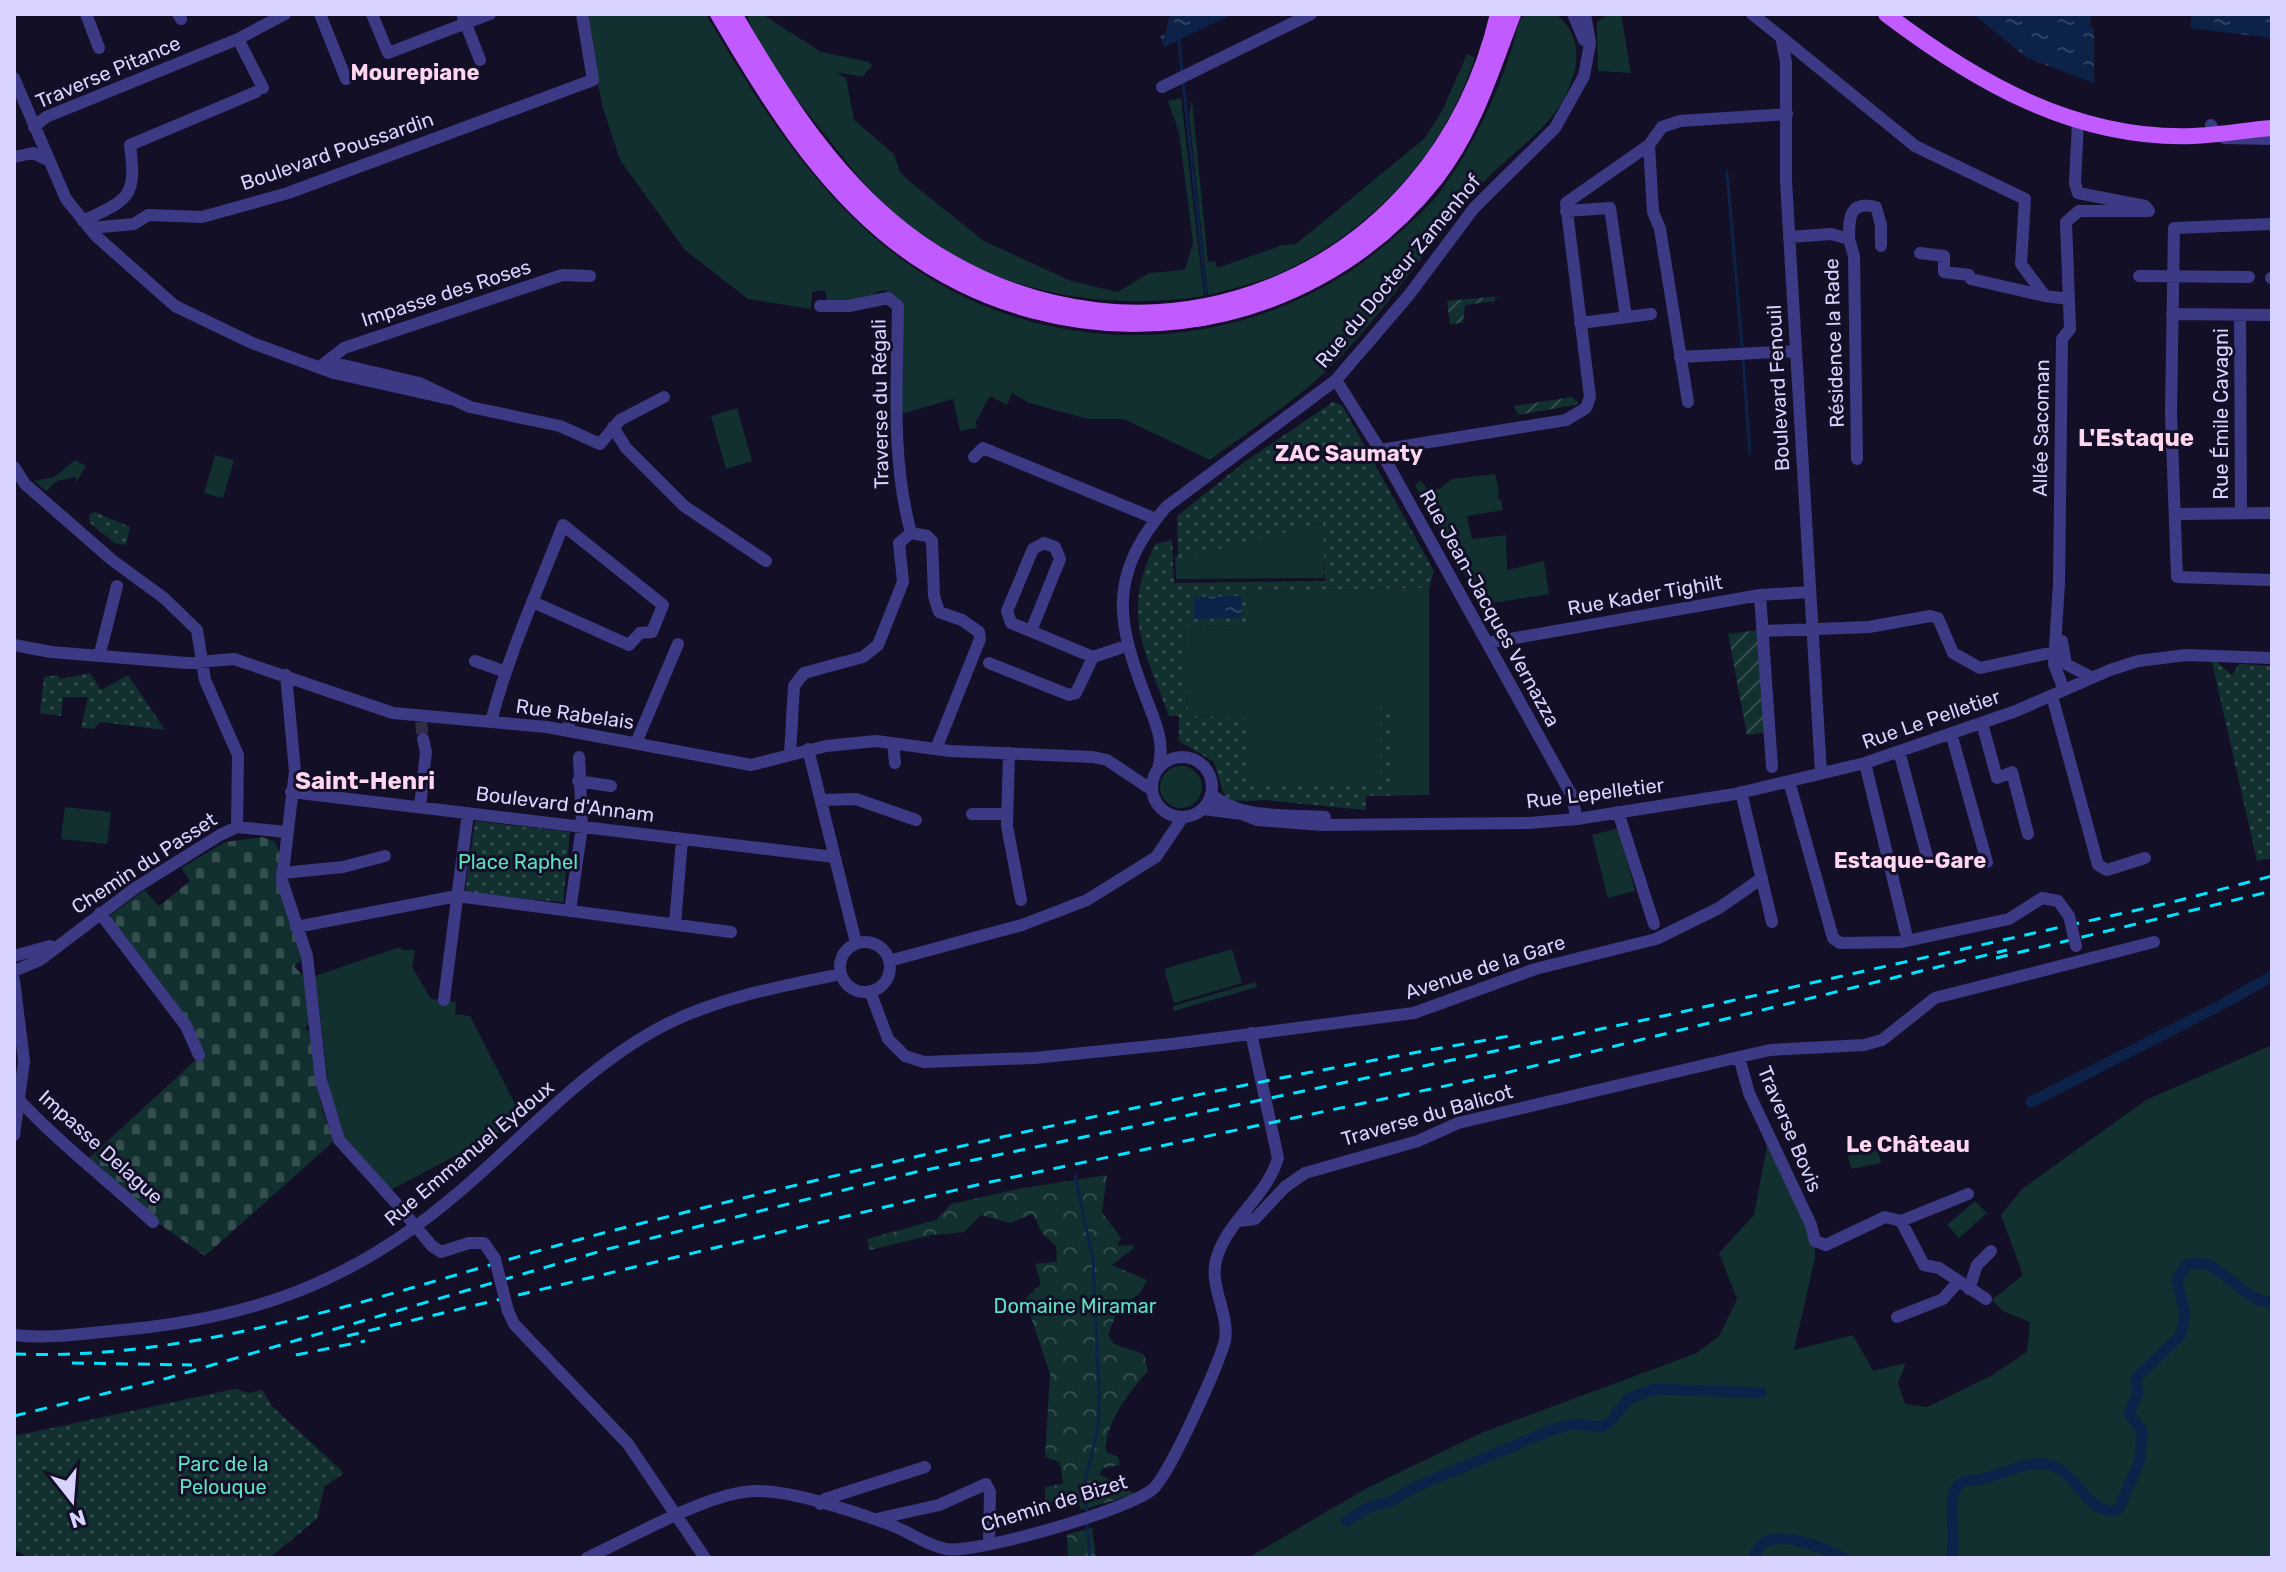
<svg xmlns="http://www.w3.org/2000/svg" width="2286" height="1572" viewBox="0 0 2286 1572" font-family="Rubik,sans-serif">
<defs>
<pattern id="forest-crowns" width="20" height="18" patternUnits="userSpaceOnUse" patternTransform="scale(2)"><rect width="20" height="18" fill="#12302f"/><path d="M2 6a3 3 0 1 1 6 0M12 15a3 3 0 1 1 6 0" fill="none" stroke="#344d4e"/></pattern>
<pattern id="cemetery-stones" width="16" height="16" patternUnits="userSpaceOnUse" patternTransform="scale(2)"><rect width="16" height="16" fill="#12302f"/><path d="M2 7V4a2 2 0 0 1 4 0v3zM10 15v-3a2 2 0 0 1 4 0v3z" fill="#344d4e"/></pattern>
<pattern id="park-dots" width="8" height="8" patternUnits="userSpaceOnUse" patternTransform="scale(2)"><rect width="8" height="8" fill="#12302f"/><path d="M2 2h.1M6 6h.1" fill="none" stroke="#344d4e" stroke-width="1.8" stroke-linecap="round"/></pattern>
<pattern id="garden-furrows" width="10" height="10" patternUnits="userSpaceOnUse" patternTransform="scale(2)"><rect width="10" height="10" fill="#12302f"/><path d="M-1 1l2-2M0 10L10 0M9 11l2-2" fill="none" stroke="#344d4e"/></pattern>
<pattern id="water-ripples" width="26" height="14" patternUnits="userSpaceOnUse" patternTransform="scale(2)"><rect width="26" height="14" fill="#0c2248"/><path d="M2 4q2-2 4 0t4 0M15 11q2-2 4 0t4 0" fill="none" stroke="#2f4163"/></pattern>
</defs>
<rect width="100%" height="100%" fill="#130f26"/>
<!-- grass -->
<path fill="#12302f" d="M585 14H706C758 104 816 195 900 258 1046 368 1256 359 1392 239 1409 224 1429 207 1443 188 1479 137 1505 79 1520 19L1526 14H1556C1579 33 1581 58 1570 85 1554 129 1511 151 1482 184 1433 238 1393 301 1343 354 1305 395 1255 427 1210 460L1124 419H1088L1029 403 1012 393 1007 405 990 396 976 421 977 428 960 431 953 399 901 414 900 304 886 290 876 292V298L827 303 825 290 812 292 811 309 748 299 685 250 620 160 602 105Z
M746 14H762L821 52 869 62 872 66 862 77 836 72 846 78 854 120 894 154 900 172 909 181 984 241 1071 281 1118 292 1149 273 1185 270 1193 243 1179 132 1168 101 1181 98 1204 296C1085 314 964 286 877 197 860 180 845 160 830 141 798 102 766 61 746 14Z
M1609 14H1621L1631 73 1598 71 1597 22Z
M1467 54 1475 58C1444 154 1370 233 1278 274 1256 284 1231 289 1208 295L1189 114 1192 100 1208 262 1215 261 1217 268 1283 245 1296 244 1425 138 1443 109Z
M737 408 752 461 726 469 711 416Z
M215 455 234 460 223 498 204 493Z
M75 460 86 466 76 483V477L57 481 46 491 34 481 54 477Z
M1495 474 1499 493 1497 499H1501L1503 510 1467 516 1472 539 1506 535 1507 570 1544 561 1549 594 1488 604 1492 624 1415 485 1420 480 1428 490 1439 489 1452 479Z
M1324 523V578L1176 579 1175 557Z
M1429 588V795L1366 796V810L1266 800 1246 801 1245 717 1188 716 1185 627 1247 626V591Z
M1160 787a21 21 0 1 1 42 0a21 21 0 1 1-42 0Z
M65 807 111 812 107 844 61 839Z
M1619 828 1635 891 1608 898 1592 835Z
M400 947 402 950H415L412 967 431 999 456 1002 455 1014 470 1016 518 1110 517 1117 508 1128 387 1192 342 1138 331 1105 315 976Z
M1232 949 1242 983 1174 1003 1164 969Z
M1255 982 1257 987 1174 1011 1173 1006Z
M2272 1045V1558H1248L1367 1488 1481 1433 1697 1353 1719 1336 1737 1299 1719 1253 1754 1215 1767 1145 1815 1230V1258L1794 1350 1853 1335 1873 1371 1906 1363 1898 1383 1905 1404 1927 1407 1991 1376 2027 1352 2030 1322 2003 1311 1992 1300 2023 1275 2001 1215 2022 1189 2146 1100Z
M1878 1150 1881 1163 1851 1169 1848 1156Z
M1975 1201 1987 1213 1959 1238 1947 1225Z"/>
<!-- forest -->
<path fill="url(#forest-crowns)" d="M1107 1175 1102 1212 1121 1238 1117 1246 1132 1245 1134 1248 1112 1265 1147 1280 1140 1293 1118 1309 1108 1335 1114 1344 1144 1354 1148 1371C1130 1391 1104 1424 1106 1452L1118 1457 1120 1465 1103 1468 1099 1474 1136 1494 1081 1510 1076 1495 1045 1504V1487L1063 1484 1060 1462 1045 1457 1050 1374 1025 1299 1041 1284 1035 1264 1057 1262 1056 1246 1042 1233 1033 1214 1010 1223 981 1215 964 1232 932 1235 870 1250 867 1239 936 1220 951 1204 1023 1188Z
M1092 1528 1096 1558H1068L1067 1534Z"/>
<!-- cemetery -->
<path fill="url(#cemetery-stones)" d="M263 837 275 842 280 853 302 959 294 966 309 982 313 1019 305 1028 315 1036C315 1072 317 1108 335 1140L205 1256 155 1221 88 1159 201 1055 107 918 144 890 159 906 190 881 181 868 225 842Z"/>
<!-- park -->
<path fill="url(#park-dots)" d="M1333 402 1342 405 1434 571 1429 588 1247 591V626L1185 627 1188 716 1246 717 1247 786 1381 785V703H1393L1394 796H1366V810L1266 800 1229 801 1224 795 1214 762 1179 741V716H1169C1144 647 1121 615 1155 544L1172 540 1174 583 1325 581 1323 523 1178 559 1177 516 1246 461Z
M95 512 130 527 126 545 115 543 90 523 89 514Z
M2212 662H2217L2232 675 2239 664 2272 666V858L2257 861Z
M90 673 101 690 128 675 165 730 100 722 94 729 81 728 88 697H63L61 716 40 713 44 677 58 675 60 679Z
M475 821 570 832 563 902 468 894 465 891Z
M235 1389 249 1393 262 1390 272 1406 344 1473 324 1487 317 1519 269 1558H30L14 1550V1436Z"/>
<!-- garden -->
<path fill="url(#garden-furrows)" d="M1501 296 1495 297V301L1465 305 1463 323 1450 324 1447 301Z
M1572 397 1578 403 1574 405 1518 415 1514 406Z
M1759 630 1767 732 1747 735 1728 634Z"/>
<!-- water -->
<path fill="url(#water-ripples)" d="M1170 14H1233L1164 47 1160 35H1165Z
M1973 14H2091L2090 27 2094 28V83L2027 58Z
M2192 14H2272V38L2190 28Z
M1241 596 1242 618 1194 619V597Z"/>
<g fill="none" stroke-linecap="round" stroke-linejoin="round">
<!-- stream -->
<path stroke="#0c2248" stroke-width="3" d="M1179 41 1182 74
M1183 82 1206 293
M1727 172 1742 346
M1743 358 1750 453
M1075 1175 1093 1260 1099 1393 1098 1428 1085 1481 1087 1514
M1087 1522 1090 1558"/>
<!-- canal -->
<path stroke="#0c2248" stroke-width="11" d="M2223 1004 2272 976
M2031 1102 2217 1007
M1346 1521 1367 1508 1392 1501 1415 1487 1554 1429 1574 1424 1601 1427 1611 1421 1628 1399 1655 1389 1761 1393
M1754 1558C1762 1520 1823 1548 1844 1558
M1951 1558C1959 1532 1941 1489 1965 1481 1992 1482 2023 1458 2050 1465 2076 1472 2086 1511 2113 1511L2119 1508 2140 1460 2142 1431 2129 1413 2138 1393 2136 1378 2181 1335 2185 1313 2177 1280 2186 1265C2220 1253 2238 1302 2272 1302"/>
<!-- minor-tunnel -->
<path stroke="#312d47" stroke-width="12" stroke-dasharray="12 6" stroke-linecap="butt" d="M421 722 423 739"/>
<!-- minor -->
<path stroke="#3d3a85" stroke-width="12" d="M86 14 99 48
M178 14 181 19
M320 14 346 79
M372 14 388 53 490 14
M462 14 480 60
M1573 14 1584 40
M1752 14 1781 37 1786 62V181L1821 773
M1781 37 1915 146 2025 199 2021 264 2045 296 2069 299
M238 39 263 88
M14 78 66 199 96 236 175 306 252 343 334 373 450 399
M1162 87 1311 14
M2211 125 2214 134 2225 138 2272 139
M34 127 46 117 238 39 285 14
M14 157 33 153 48 160
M1566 211 1610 208 1626 317
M83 221C129 199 137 198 130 145L256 92
M2272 224 2174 228 2171 413 2177 577 2272 580
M90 228 134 224 148 215 202 217 288 193 593 80 582 14
M1789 237 1831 234 1849 239 1854 256 1857 459
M1849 239C1849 218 1849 200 1876 207L1881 225V246
M1920 253 1944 256V272L1969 275 1971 279 2045 296
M2139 276 2249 277
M2271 278H2272
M2172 314 2272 315
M2240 315 2241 513
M1580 323 1651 314
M1680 357 1796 351
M324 366 343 365 419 383 470 407 560 426 600 444 620 420 664 397
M320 367 344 348 562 275 590 276
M1336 380 1380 450 1571 794 1577 819
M1688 402 1660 229 1653 212 1649 145 1662 127 1680 121 1787 114
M613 427 626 448 684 506 766 561
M1380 450 1566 420 1586 408 1590 397 1566 203 1649 145
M974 457 983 448 1156 519
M14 467 25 484 112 560 164 598 197 630 205 680 238 755 237 827
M2176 514 2272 513
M911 533 927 536 932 541 934 596 939 612 962 620 979 632 980 639 936 749
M1760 595 1772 767
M1031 631 1060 559 1055 547 1044 543 1033 549 1007 611 1011 623 1093 657 1126 646
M1763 631 1869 627 1930 616 1938 618 1953 653 1980 668 2054 652
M2062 641 2066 664 2091 677
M1487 643 1760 595 1810 592
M14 645 51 652 187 663 234 659 393 713 547 727 751 765 826 746 876 741 950 751 1093 757 1107 760 1152 790
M100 653 117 586
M475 661 506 672
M989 663 1069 695 1076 693 1093 657
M286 675 295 771 282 881 307 956 321 1080 339 1140 396 1203
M2064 690 2054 664 2059 583 2062 339 2070 329 2066 222 2079 211H2149L2145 206 2078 193 2075 183 2078 121
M2052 696 2098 865 2107 870 2145 858
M491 722C508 655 538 590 563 525L663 605 652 632 640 633 629 645 533 602
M1982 723 1997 778 2012 772 2028 834
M568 730 571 713
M1951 733 1987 862
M636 743 678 644
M893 743 895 763
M808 749 856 943
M1899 751 1928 860
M1009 753 1007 826 1021 900
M790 754 794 686 804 673 863 657 878 645 903 582 899 543 911 533C891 460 897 382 898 306L888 298 849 306H820
M1152 787a30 30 0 1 1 60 0a30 30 0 1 1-60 0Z
M1865 763 1906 933
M1158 769C1165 744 1157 726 1148 703 1117 623 1106 578 1166 507L1336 380 1409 295 1474 208 1555 128 1584 76 1590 43 1585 14
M578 781 611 786
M1789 781 1833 938 1840 943 1902 942 2009 919 2042 898 2058 901 2069 916
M291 792 834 857
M1741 792 1772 922
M1211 794C1240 820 1287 814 1325 817
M821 800 856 799 916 820
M420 807 426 752 423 739
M1203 809 1242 814 1257 820 1322 825 1529 823 1577 819 1735 794 1865 763 2016 711 2110 670 2138 661 2186 655 2272 658
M1618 812 1654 924
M972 814H1006
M282 873 343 867 385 856
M570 911 582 826 579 757
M100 913 186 1026 199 1055
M675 924 682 840
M296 927 457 896 731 932
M840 967a25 25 0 1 1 50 0a25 25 0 1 1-50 0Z
M14 956 50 946
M889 961 1022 925 1087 900 1156 857 1183 817
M14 971 40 960 135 888 220 835 237 827 286 832
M14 980 24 1061 14 1135
M870 991 888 1039 905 1056 924 1062 1034 1058 1172 1044 1414 1013 1535 969 1656 939 1719 908 1762 878
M444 1000 468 813
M21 1102C62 1146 109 1181 153 1222
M1238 1221 1255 1219 1285 1187 1305 1173 1418 1141 1458 1123 1739 1057
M1901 1221 1885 1217 1826 1245 1815 1241 1811 1225 1749 1093 1739 1057 1770 1050 1864 1045 1882 1040 1935 998 2154 942
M1901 1221 1924 1265 1939 1268 1986 1299
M1901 1221 1968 1194
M432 1246 441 1252 469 1243H484L495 1259
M1969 1289 1977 1265 1991 1251
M508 1311 514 1324 628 1444 705 1558
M1897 1317 1943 1299 1958 1282
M14 1335C46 1339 79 1334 111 1331 250 1320 353 1283 459 1192 524 1137 585 1067 661 1027 716 998 781 986 841 974
M820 1504 825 1499 925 1467
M876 1519 939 1505 986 1484 990 1492 989 1544
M587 1558C631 1538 709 1492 755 1491 790 1490 857 1512 891 1525 910 1532 925 1545 946 1549 976 1554 1133 1509 1154 1488 1172 1469 1217 1368 1225 1341 1230 1311 1206 1284 1218 1254 1230 1219 1268 1194 1278 1158L1251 1033"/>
<!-- major -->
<path stroke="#c25bff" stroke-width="16" d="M718 14C766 96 819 183 895 242 1063 372 1305 345 1436 178 1474 129 1491 71 1513 14
M734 14C783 98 838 186 920 243 1147 399 1436 280 1498 14
M1886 14C1976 82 2075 140 2193 136 2219 135 2246 130 2272 128"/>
<!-- rail -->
<path stroke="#00e5ff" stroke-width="3" stroke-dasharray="12 10" stroke-linecap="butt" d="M1996 958 2272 891
M347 1336 981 1184 1497 1075 2007 950
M14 1354C218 1362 420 1280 615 1230 911 1155 1209 1087 1510 1036
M296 1355 365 1341
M72 1363 192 1365
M14 1416 168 1378 608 1249 916 1172 1668 1015 2173 902 2272 876"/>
<!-- minor-bridge -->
<path stroke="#3d3a85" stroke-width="12" d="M2069 916 2076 946
M396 1203 432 1246
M495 1259 508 1311"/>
</g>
<g text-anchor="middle" stroke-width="6" stroke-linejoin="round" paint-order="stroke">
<!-- street labels -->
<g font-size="20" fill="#d9d4ff" stroke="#130f26">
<text transform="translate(108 72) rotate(-23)" y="7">Traverse Pitance</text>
<text transform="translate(337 151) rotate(-19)" y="7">Boulevard Poussardin</text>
<text transform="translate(1398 271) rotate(-50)" y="7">Rue du Docteur Zamenhof</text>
<text transform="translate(446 293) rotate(-18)" y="7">Impasse des Roses</text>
<text transform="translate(1834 343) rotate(-92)" y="7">Résidence la Rade</text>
<text transform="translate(1778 388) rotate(-93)" y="7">Boulevard Fenouil</text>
<text transform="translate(880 404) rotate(-91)" y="7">Traverse du Régali</text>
<text transform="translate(2221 414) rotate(-90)" y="7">Rue Émile Cavagni</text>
<text transform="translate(2041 428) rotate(-89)" y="7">Allée Sacoman</text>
<text transform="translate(1645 595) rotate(-10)" y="7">Rue Kader Tighilt</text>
<text transform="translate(1490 608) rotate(61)" y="7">Rue Jean-Jacques Vernazza</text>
<text transform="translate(575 714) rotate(8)" y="7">Rue Rabelais</text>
<text transform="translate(1931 719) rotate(-19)" y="7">Rue Le Pelletier</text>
<text transform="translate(1595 793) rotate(-7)" y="7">Rue Lepelletier</text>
<text transform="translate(565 804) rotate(7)" y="7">Boulevard d'Annam</text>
<text transform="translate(144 863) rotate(-33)" y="7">Chemin du Passet</text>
<text transform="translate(1485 967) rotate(-18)" y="7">Avenue de la Gare</text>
<text transform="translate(1427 1115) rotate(-16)" y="7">Traverse du Balicot</text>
<text transform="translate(1790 1129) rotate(67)" y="7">Traverse Bovis</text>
<text transform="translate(101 1147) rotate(42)" y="7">Impasse Delague</text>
<text transform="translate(469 1153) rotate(-40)" y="7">Rue Emmanuel Eydoux</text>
<text transform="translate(1054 1503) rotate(-17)" y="7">Chemin de Bizet</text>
</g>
<!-- park labels -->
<g font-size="20" fill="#5fe0c0" stroke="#130f26">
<text x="518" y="869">Place Raphel</text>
<text x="1075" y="1313">Domaine Miramar</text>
<text x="223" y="1471">Parc de la<tspan x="223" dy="23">Pelouque</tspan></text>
</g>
<!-- neighbourhood labels -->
<g font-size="22" font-weight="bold" fill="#ffd6f0" stroke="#130f26">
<text x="415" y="80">Mourepiane</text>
<text x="1349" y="461">ZAC Saumaty</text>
<text x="1910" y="868">Estaque-Gare</text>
<text x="1908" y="1152">Le Château</text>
</g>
<!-- quarter labels -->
<g font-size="24" font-weight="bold" fill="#ffd6f0" stroke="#130f26">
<text x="2136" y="446">L'Estaque</text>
<text x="365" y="789">Saint-Henri</text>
</g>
</g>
<!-- border -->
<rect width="2286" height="1572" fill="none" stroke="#d9d4ff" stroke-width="32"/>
<!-- north arrow -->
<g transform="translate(72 1500) rotate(163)" stroke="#130f26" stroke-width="6" paint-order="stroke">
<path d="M0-6L14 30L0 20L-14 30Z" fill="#d9d4ff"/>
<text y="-12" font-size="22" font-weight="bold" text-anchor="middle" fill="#d9d4ff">N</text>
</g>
</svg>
